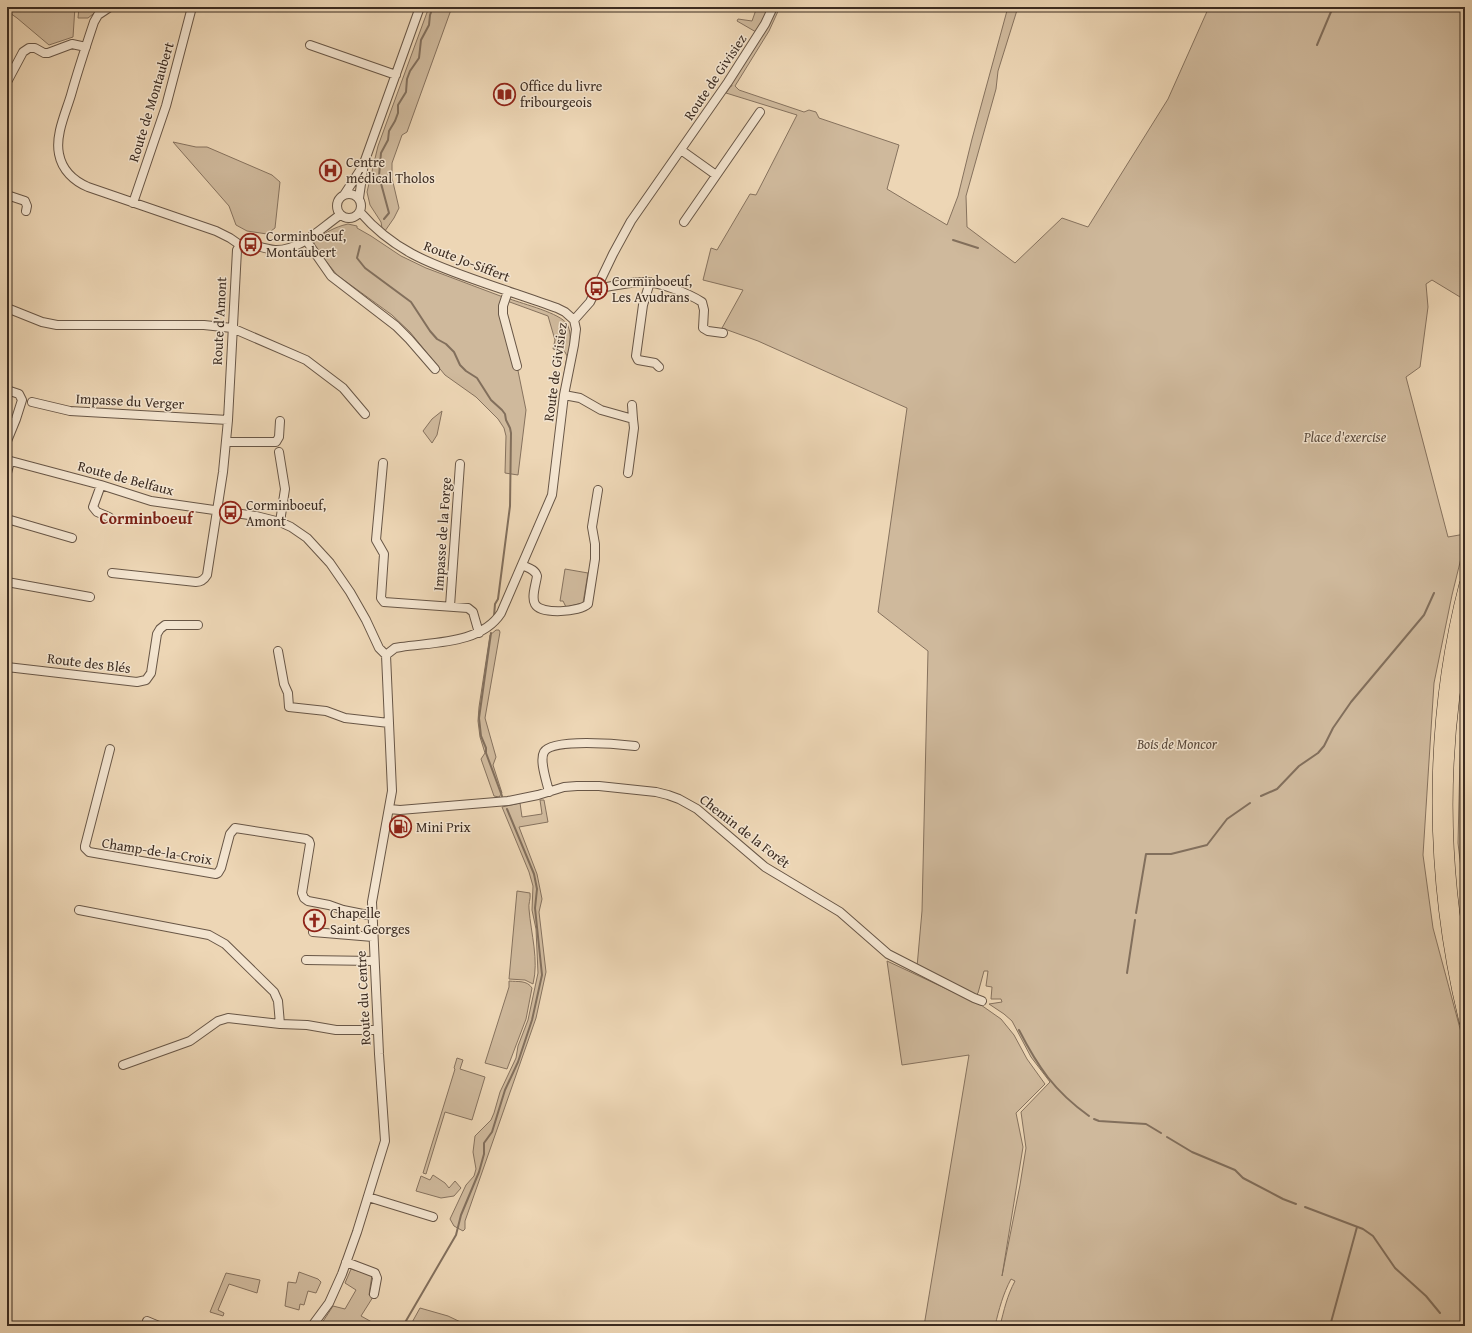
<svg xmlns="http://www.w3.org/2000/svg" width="1472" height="1333" viewBox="0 0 1472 1333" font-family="'Gentium Book Plus',serif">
<rect width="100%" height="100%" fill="#edd6b5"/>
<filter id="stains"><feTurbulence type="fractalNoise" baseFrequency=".005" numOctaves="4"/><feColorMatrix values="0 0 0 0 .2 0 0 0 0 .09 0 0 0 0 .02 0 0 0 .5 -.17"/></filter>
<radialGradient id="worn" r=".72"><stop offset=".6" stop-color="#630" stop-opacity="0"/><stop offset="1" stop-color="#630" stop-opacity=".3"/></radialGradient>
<!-- green -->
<path fill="#cfb99c" stroke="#86725e" d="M7 7H75L73 37 49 45 17 18 7 11Z
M79 7H102L88 18H78Z
M429 7H452L407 132 402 135 392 163V178L399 208 394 218 385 231 382 228 381 222 370 205 367 192 378 146Z
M757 7H769L756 32 737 21 738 19 752 21Z
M776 7H780L769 31 735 86 739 90 804 112 809 110 816 112 819 118 899 145 887 189 947 225 958 196 972 139 1008 7H1018L998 71 996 89 966 196 967 227 1015 263 1062 218 1088 227 1168 99 1209 7H1465V300L1432 280 1426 284 1428 307 1420 367 1406 377 1448 537 1465 534V542L1452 595 1434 683 1423 855 1433 928 1465 1047V1326H1000C1004 1310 1007 1296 1015 1281L1011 1279C1003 1294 999 1309 995 1326H924L969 1055 902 1065 887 961 981 1005 1001 1019 1014 1035 1027 1059 1045 1084 1016 1113 1023 1147 1002 1276 1020 1185 1026 1148 1021 1112 1050 1082 1031 1057 1012 1021 1004 1014 989 1004 1002 1002 1001 999H991L992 987 986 986 988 971H984L978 993 976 995 917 967 922 911 928 651 878 612 907 408 758 341 722 328 743 290 703 280 711 248 717 250 750 194 756 195 797 115 726 93 731 86H732L731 83Z
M173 142 196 147H207L272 175 280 182 275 228 267 234 247 231 236 225 229 206Z
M348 224 357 226V228L371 236 401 256 426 268 503 297 526 410 518 475 505 473 506 436 504 428 498 419 476 397 445 375 410 332 392 315 337 275 314 246V241C325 233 334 227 348 224Z
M510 299C523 304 560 313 567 324 571 331 570 338 570 346H572L565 374H564L567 356 565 352 553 349 555 340 548 316 507 301Z
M442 411 437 435 432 443 423 431 432 419Z
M565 569 588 573 583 603 566 607 563 601H560Z
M496 630H499L500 632 485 718 496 757 493 765 502 793 499 797 494 796 481 759 485 753 480 737 478 721 479 707 490 635Z
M1465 682V902L1458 843 1461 717Z
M540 800H544L548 822 519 827 537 874 542 899 539 912 546 972 536 1018 465 1221V1229L463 1231 454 1226 450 1219 466 1185 474 1176 476 1169 473 1152 475 1136 491 1120 494 1113 500 1092 516 1058 518 1046 528 1020 538 973 536 929 532 910 533 886 529 872 502 807 520 803 522 817 542 814Z
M517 891 530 893C531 899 528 904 529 909 531 934 539 960 533 984L525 980 509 979Z
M509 981C518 982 527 980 532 988L526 1019 507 1069 485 1063 509 987Z
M457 1058 463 1060 460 1069 485 1077 472 1120 445 1112 426 1174 423 1173 455 1069 454 1068Z
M433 1175 445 1183 449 1188 455 1181 461 1188 454 1196 441 1198 416 1191 421 1176 430 1180Z
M351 1269 372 1275 369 1295 373 1297 361 1316 379 1326H320L333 1306 345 1309 356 1290 345 1283Z
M299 1272 318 1279 321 1282 316 1293 308 1291 304 1305 300 1304 299 1310 285 1306 288 1282 296 1283Z
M226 1273 260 1280 257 1293 229 1284 218 1310 224 1313 223 1316 210 1312Z
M420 1308 448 1316 469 1326H410Z"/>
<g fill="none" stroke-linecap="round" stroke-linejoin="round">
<!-- stream -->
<path stroke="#826f5c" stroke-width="2" d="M1317 45 1333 7
M384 219 389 213 379 176 381 153 388 140 389 131 395 121 398 113V105L406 92 407 79 410 71 419 58 421 40 429 25 430 15 433 7
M953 240 978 248
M360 246 357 258 365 268 411 302 430 331 437 339 446 344 454 352 460 365 466 371 477 378 491 400 502 410 505 414 506 420 510 428 511 433 510 506 498 599 495 604 494 616
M491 633 479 718 481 736 486 748V753L502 796
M1261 796 1277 789 1299 766 1318 753 1324 746 1333 728 1351 702 1424 615 1434 593
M1136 913 1146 854H1171L1207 845 1227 819 1250 803
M1127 973 1135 920
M1019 1030C1038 1067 1054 1091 1089 1116
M1094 1119 1099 1121 1146 1124 1161 1133
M1167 1137 1192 1152 1235 1170 1243 1178 1283 1199 1296 1204
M1305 1207 1363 1229 1373 1236 1395 1268 1426 1296 1440 1313
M403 1326 456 1235 461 1215 479 1172 484 1154V1143L492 1132 505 1090 518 1062 532 1020 542 975 535 908 537 889 534 874 507 809
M1330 1326 1357 1227"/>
<defs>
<path id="minor" d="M110 7 98 15 94 22C86 46 78 70 71 95 66 112 55 135 59 154 62 170 74 181 88 187L216 231 230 238 240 245
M310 45 396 75
M7 82 23 52 29 48H35L44 53H48L72 44 86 47
M681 150 716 175
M337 206a12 12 0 1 1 24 0a12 12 0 1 1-24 0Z
M7 195 25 201 27 206 26 211
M344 195 361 169
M359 198 364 163 420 7
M133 203 166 106 192 7
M360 212C393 250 428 263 473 279 501 289 529 298 557 308L565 312 574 320
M684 222 760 112
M306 240 331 276 396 326 409 339 435 369
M650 282 643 305 636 356 638 360 655 363 659 367
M597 288C612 287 628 282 643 282 659 282 688 293 702 302L704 310 703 328 708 331 723 333
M508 291 503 306V314L517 366
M7 308 42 322 57 325H204L232 328 306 360 343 388 365 414
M574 320 590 302 613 254 631 221 728 82 765 24 773 7
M7 390 19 394 22 400 16 419 7 441
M564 395 580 398 601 410 633 419 634 428 628 473
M32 402 70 411 228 420
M632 405 633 419
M226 442H276L279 437 280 421
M279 452 285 489 280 522
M7 460 101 485 151 501 256 516 280 522 291 527 307 538 330 563 350 592 366 620 379 648 386 655
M383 463 376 540 384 554 381 598 384 602 468 608 473 612 479 633
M7 473 10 461
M101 485 93 507 97 512 109 517
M7 519 72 538
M522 565C528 568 535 569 537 576 536 584 531 597 535 604 541 615 580 612 588 604L595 559V544L592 527 598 490
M112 573 196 582C201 582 204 580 207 575L223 472 228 420 237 250 240 245 245 243C255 245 265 249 275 250 300 251 321 228 340 215
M7 582 90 597
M450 606 460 464
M278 651 284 684 288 693 289 707 326 711 345 718 389 723
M386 655 395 648 401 647C434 642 481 644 501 613L552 495 564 395 574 345 576 329 574 320
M7 667 137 682 146 680 151 673 157 634 160 629 165 625H198
M110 749 85 846V848L89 852 216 874 218 873 221 868 230 834 235 828 306 839 309 841 310 844 302 893 304 898 308 901 329 905 343 910 373 916
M549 792C547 782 539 761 544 752 552 738 619 744 635 746
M389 809 400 810 508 801 538 795 564 787 577 786H599L656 792 668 795 679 799 697 809 765 867 840 912 888 954 974 998 982 1001
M79 910 209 935 225 944 274 992 278 1001 280 1024
M313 932 373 937
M306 960 374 961
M123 1065 190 1041 218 1021 228 1018 280 1024 307 1025 336 1030H378
M368 1197 433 1217
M346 1262 375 1273 377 1278 374 1294
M147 1321 159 1326
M312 1326 329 1303 342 1274 357 1232 385 1141 379 1054 372 902 392 791 386 655"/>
<path id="highway" d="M1465 584C1428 727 1430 880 1465 1022
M1465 628C1442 743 1441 863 1465 979"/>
</defs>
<!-- minor casing -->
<use href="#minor" stroke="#685646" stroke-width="10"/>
<!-- highway casing -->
<use href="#highway" stroke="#3c2c21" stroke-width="12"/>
<!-- minor -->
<use href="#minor" stroke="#f3e4cf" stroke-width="8"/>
<!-- highway -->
<use href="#highway" stroke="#edd6b5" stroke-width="11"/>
</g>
<!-- icons -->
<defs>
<symbol id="library-ring" viewBox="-11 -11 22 22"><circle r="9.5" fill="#f3e4cf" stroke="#8f2418" stroke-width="1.5"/><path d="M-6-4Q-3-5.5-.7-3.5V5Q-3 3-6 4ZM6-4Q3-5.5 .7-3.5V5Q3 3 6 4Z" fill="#8f2418"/></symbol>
<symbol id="hospital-ring" viewBox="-11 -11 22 22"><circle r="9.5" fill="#f3e4cf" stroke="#8f2418" stroke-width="1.5"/><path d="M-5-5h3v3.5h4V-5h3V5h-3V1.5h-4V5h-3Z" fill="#8f2418"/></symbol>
<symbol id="bus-ring" viewBox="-11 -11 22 22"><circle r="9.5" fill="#f3e4cf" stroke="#8f2418" stroke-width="1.5"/><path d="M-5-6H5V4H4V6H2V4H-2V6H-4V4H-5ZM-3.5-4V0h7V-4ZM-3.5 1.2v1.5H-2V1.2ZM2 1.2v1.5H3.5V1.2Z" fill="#8f2418"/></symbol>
<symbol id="fuel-ring" viewBox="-11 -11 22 22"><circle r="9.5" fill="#f3e4cf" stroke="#8f2418" stroke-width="1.5"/><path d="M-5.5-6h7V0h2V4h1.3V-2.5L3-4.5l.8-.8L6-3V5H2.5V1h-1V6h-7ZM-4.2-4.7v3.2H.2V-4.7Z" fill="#8f2418"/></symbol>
<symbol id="church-ring" viewBox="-11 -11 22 22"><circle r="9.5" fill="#f3e4cf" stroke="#8f2418" stroke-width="1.5"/><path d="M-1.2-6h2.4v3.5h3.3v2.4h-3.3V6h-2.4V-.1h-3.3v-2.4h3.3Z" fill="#8f2418"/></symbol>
</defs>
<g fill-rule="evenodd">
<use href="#library-ring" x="492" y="82" width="25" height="25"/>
<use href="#hospital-ring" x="318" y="158" width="25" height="25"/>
<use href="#bus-ring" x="238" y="232" width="25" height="25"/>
<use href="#bus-ring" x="584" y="276" width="25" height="25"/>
<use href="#bus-ring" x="218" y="500" width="25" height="25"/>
<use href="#fuel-ring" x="388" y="814" width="25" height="25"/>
<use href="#church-ring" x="302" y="908" width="25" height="25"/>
</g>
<g text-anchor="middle" stroke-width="3" stroke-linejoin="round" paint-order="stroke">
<!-- street labels -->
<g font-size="14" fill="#3c2c21" stroke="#f3e4cf">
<text transform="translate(715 77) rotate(-56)" y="5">Route de Givisiez</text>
<text transform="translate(151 102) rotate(-73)" y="5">Route de Montaubert</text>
<text transform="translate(467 261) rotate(21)" y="5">Route Jo-Siffert</text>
<text transform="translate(219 321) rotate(-87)" y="5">Route d'Amont</text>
<text transform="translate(555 372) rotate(-82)" y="5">Route de Givisiez</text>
<text transform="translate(130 401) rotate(3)" y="5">Impasse du Verger</text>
<text transform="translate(126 478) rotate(15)" y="5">Route de Belfaux</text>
<text transform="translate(442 534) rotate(-86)" y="5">Impasse de la Forge</text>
<text transform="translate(89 663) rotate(7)" y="5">Route des Blés</text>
<text transform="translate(745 831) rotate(38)" y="5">Chemin de la Forêt</text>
<text transform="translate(157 851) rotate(9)" y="5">Champ-de-la-Croix</text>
<text transform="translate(363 998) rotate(-93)" y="5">Route du Centre</text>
</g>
<!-- poi labels -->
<g font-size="14" fill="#3c2c21" stroke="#f3e4cf" text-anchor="start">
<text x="520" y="91">Office du livre<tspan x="520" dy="16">fribourgeois</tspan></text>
<text x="346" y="167">Centre<tspan x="346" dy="16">médical Tholos</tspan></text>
<text x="266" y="241">Corminboeuf,<tspan x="266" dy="16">Montaubert</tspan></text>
<text x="612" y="286">Corminboeuf,<tspan x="612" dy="16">Les Avudrans</tspan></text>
<text x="246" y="510">Corminboeuf,<tspan x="246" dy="16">Amont</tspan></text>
<text x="416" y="832">Mini Prix</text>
<text x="330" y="918">Chapelle<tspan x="330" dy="16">Saint Georges</tspan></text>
</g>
<!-- park labels -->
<g font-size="14" font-style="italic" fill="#59483a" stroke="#f3e4cf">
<text x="1345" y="442">Place d'exercise</text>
<text x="1177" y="749">Bois de Moncor</text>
</g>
<!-- quarter labels -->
<g font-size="16" font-weight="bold" fill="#7a1f14" stroke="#f3e4cf">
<text x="146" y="524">Corminboeuf</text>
</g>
</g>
<!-- margin -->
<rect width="1472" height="1333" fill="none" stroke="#edd6b5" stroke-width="24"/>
<rect x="8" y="8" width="1456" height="1317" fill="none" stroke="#3c2c21" stroke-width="2"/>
<rect x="12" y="12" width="1448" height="1309" fill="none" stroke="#3c2c21"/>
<rect width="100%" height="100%" filter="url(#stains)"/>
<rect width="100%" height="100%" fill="url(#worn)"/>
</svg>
